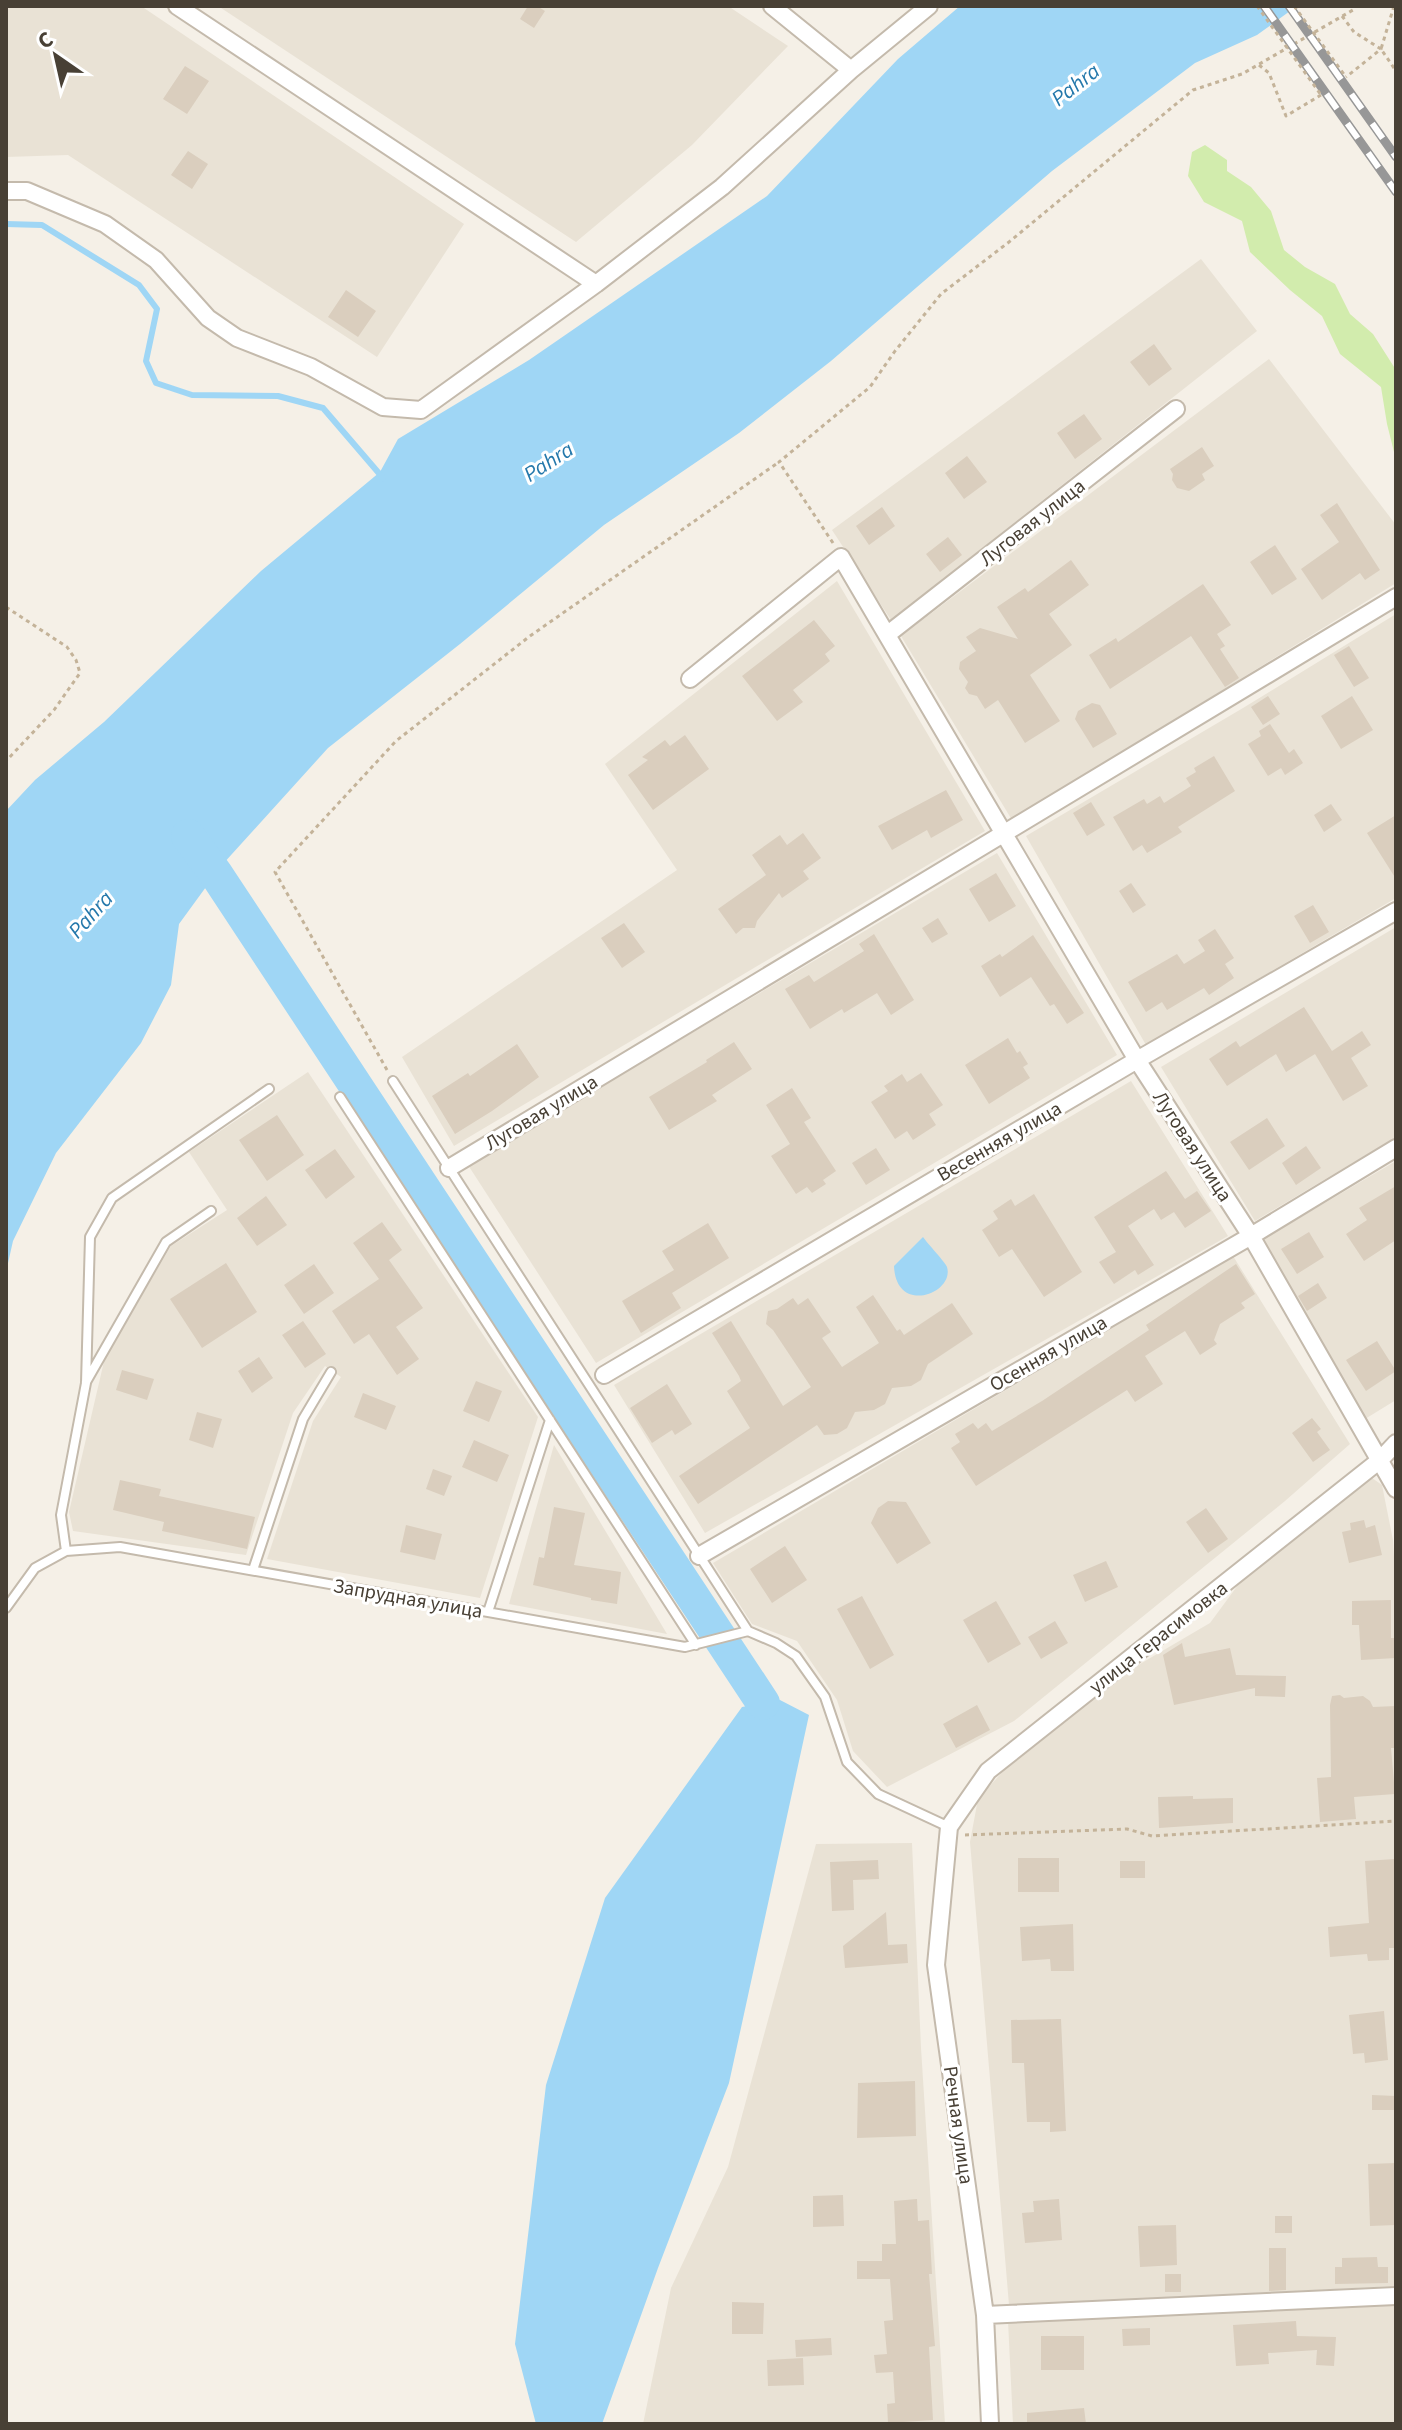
<svg xmlns="http://www.w3.org/2000/svg" width="1402" height="2430" viewBox="0 0 1402 2430" font-family="'Source Sans 3',sans-serif">
<rect width="100%" height="100%" fill="#f5f0e7"/>
<!-- residential -->
<path fill="#e9e2d5" d="M6 6H141L464 224 377 357 68 155 6 157Z
M218 6H728L788 46 692 145 576 242Z
M1201 259 1257 331 891 620 832 530Z
M1269 359 1396 525V583L1012 820 901 636Z
M837 581 985 831 454 1146 402 1057 677 870 605 764Z
M1396 614V898L1146 1045 1026 836 1243 708Z
M997 853 1117 1055 596 1363 468 1165Z
M1396 927V1137L1255 1221 1161 1067Z
M308 1072 538 1417 480 1598 267 1559 313 1421 341 1377 325 1366 293 1413 246 1555 73 1531 69 1512 105 1357 171 1246 227 1210 189 1152Z
M1131 1081 1228 1236 705 1533 614 1385Z
M1396 1161V1400L1365 1419 1262 1240Z
M1233 1256 1350 1444 1285 1501 1014 1721 887 1787 853 1751 837 1700 797 1641 752 1624 713 1563Z
M554 1445 667 1634 509 1604Z
M1372 1478 1382 1485 1393 1540 1396 1589V2286L1009 2305 970 1842 978 1799 1033 1738 1099 1688 1210 1623 1252 1566Z
M912 1843 921 2048 945 2424H643L671 2288 728 2167 816 1844Z
M1396 2305V2424H1013L1008 2321Z"/>
<!-- green -->
<path fill="#d2ecad" d="M1205 145 1227 160V171L1251 187 1271 211 1284 250 1305 267 1335 284 1350 314 1373 334 1396 370V460L1387 424 1381 387 1340 354 1322 316 1290 290 1250 252 1242 221 1204 202 1188 176 1192 152Z"/>
<!-- water -->
<path fill="#9fd6f5" d="M960 6H1297L1257 35 1195 63 1052 171 831 361 739 433 604 525 460 644 328 748 222 865 179 924 171 985 141 1043 56 1153 13 1241 6 1272V811L35 780 104 722 261 571 380 472 398 439 529 360 767 196 898 59Z
M923 1237C927 1243 946 1263 947 1267 955 1293 896 1316 894 1266Z
M780 1700 809 1715 729 2083 658 2268 602 2424H536L515 2344 546 2085 605 1898 742 1707Z"/>
<g fill="none" stroke-linecap="round" stroke-linejoin="round">
<!-- stream -->
<path stroke="#9fd6f5" stroke-width="6" d="M6 224 42 225 139 285 157 309 146 361 156 383 192 395 278 396 323 408 383 478"/>
<!-- river -->
<path stroke="#9fd6f5" stroke-width="34" d="M188 836 216 874 763 1703"/>
</g>
<!-- building -->
<path fill="#dacebe" d="M528 6H537L545 11 534 28 520 19Z
M185 66 209 81 187 114 163 99Z
M188 151 208 164 192 189 171 175Z
M346 290 376 311 358 337 328 317Z
M1154 344 1172 369 1149 386 1130 362Z
M1084 414 1102 439 1075 459 1057 433Z
M1202 447 1214 466 1202 474 1205 480 1189 491 1177 488 1172 480 1173 474 1170 469Z
M967 456 987 482 964 499 945 473Z
M1337 503 1380 570 1365 580 1360 573 1322 600 1301 569 1339 542 1320 515Z
M882 507 895 526 869 545 856 526Z
M948 537 962 555 940 572 926 554Z
M1275 545 1297 579 1272 595 1250 562Z
M1071 560 1089 585 1049 614 1072 645 1030 675 1060 721 1025 743 998 700 985 709 977 696 969 694 965 688 968 682 959 669 960 662 976 651 966 637 980 628 1018 639 997 607 1025 588 1028 592Z
M1203 584 1231 625 1217 634 1225 646 1220 649 1239 678 1225 687 1191 636 1110 689 1089 655 1116 638 1118 642Z
M814 620 835 646 825 654 830 661 793 690 803 702 777 721 742 676Z
M1349 646 1369 678 1354 687 1334 655Z
M1268 696 1280 714 1263 725 1251 707Z
M1352 696 1373 730 1341 749 1321 716Z
M1092 703 1100 705 1117 734 1093 748 1075 719 1078 711Z
M1270 724 1289 753 1294 749 1303 763 1285 775 1281 768 1268 776 1248 744 1261 736 1259 731Z
M685 735 709 769 653 810 628 775 648 760 642 757 665 740 670 746Z
M1214 756 1235 791 1178 827 1182 832 1147 853 1142 845 1133 851 1113 817 1144 799 1147 804 1160 796 1164 803 1191 786 1186 778 1196 772 1194 768Z
M946 790 963 820 931 838 927 830 892 850 878 826Z
M1091 802 1105 825 1087 836 1073 813Z
M1331 804 1342 820 1324 832 1314 815Z
M1396 815V879L1367 833Z
M803 833 821 858 803 871 809 879 782 898 779 893 757 921 755 928H743L736 934 718 909 766 875 752 855 780 835 787 845Z
M996 873 1016 906 989 922 969 889Z
M1131 883 1146 905 1133 913 1119 891Z
M1313 905 1329 932 1310 943 1294 916Z
M938 918 948 934 932 943 922 928Z
M624 923 645 952 622 968 601 938Z
M1215 929 1234 958 1225 964 1234 978 1209 995 1204 988 1167 1010 1162 1002 1146 1012 1128 982 1177 954 1184 964 1205 951 1198 940Z
M874 934 914 1000 891 1015 877 993 844 1013 842 1009 810 1029 785 989 809 975 814 982 864 951 859 944Z
M1033 935 1084 1013 1067 1024 1054 1004 1050 1006 1031 977 1000 997 981 966 1000 954 1002 957Z
M1304 1007 1332 1051 1362 1031 1371 1045 1351 1058 1368 1086 1343 1101 1315 1054 1286 1072 1276 1054 1227 1086 1209 1059 1236 1041 1240 1047Z
M1008 1038 1017 1053 1020 1051 1028 1064 1023 1067 1030 1078 989 1104 965 1065Z
M734 1042 752 1069 712 1095 717 1101 669 1130 649 1097 707 1062 706 1060Z
M517 1044 539 1077 492 1111 455 1134 432 1096 468 1073 470 1076Z
M921 1073 943 1105 929 1114 936 1125 913 1140 907 1131 895 1139 871 1102 888 1091 884 1086 902 1074 907 1082Z
M792 1088 811 1118 804 1122 836 1171 823 1180 826 1184 812 1193 807 1187 796 1194 771 1156 790 1144 766 1105Z
M277 1115 304 1155 267 1181 239 1140Z
M1267 1118 1285 1146 1249 1170 1230 1142Z
M1306 1146 1321 1168 1296 1185 1282 1163Z
M876 1148 890 1170 866 1185 852 1163Z
M335 1149 355 1177 326 1199 305 1170Z
M1166 1171 1185 1199 1197 1191 1211 1211 1185 1228 1174 1212 1161 1220 1154 1209 1128 1226 1154 1265 1138 1275 1135 1270 1114 1284 1099 1262 1116 1252 1094 1217Z
M1396 1186V1240L1364 1261 1346 1234 1367 1220 1359 1208Z
M1034 1194 1082 1272 1044 1297 1012 1249 999 1257 982 1230 998 1219 993 1211 1011 1199 1015 1206Z
M266 1196 287 1225 257 1246 237 1218Z
M382 1222 402 1250 389 1260 423 1308 396 1327 419 1359 397 1375 369 1334 354 1344 332 1311 379 1279 353 1243Z
M708 1223 729 1258 672 1293 681 1308 641 1333 622 1301 674 1270 662 1251Z
M1309 1232 1324 1257 1297 1274 1281 1249Z
M226 1263 257 1312 202 1348 170 1299Z
M314 1264 334 1293 304 1314 284 1285Z
M1236 1264 1255 1294 1241 1303 1245 1308 1220 1324 1214 1340 1217 1344 1200 1355 1185 1331 1145 1356 1163 1384 1135 1402 1127 1390 976 1486 951 1448 960 1442 955 1434 973 1423 978 1429 986 1423 992 1431 1042 1401 1149 1330 1146 1325Z
M1318 1283 1327 1298 1307 1311 1298 1296Z
M873 1295 897 1331 900 1329 904 1335 952 1303 973 1334 928 1364 921 1380 911 1386 892 1388 885 1404 874 1410 855 1412 847 1428 837 1434 824 1435 817 1425 698 1504 679 1476 750 1428 727 1391 741 1381 739 1376 712 1333 731 1321 783 1406 811 1387 773 1330 766 1324 768 1311 777 1309 793 1298 798 1305 808 1298 831 1332 822 1338 842 1367 879 1343 856 1307Z
M303 1321 326 1354 305 1368 282 1335Z
M1377 1341 1396 1371 1366 1391 1346 1360Z
M259 1357 273 1378 252 1393 238 1371Z
M122 1370 154 1379 147 1400 116 1390Z
M476 1381 502 1391 489 1422 463 1411Z
M667 1384 692 1424 675 1435 672 1430 652 1443 630 1408Z
M363 1393 396 1406 386 1430 354 1417Z
M197 1412 222 1419 213 1448 189 1440Z
M1312 1418 1321 1429 1317 1432 1330 1450 1313 1462 1292 1433Z
M474 1440 509 1455 497 1482 462 1467Z
M433 1469 452 1476 444 1496 426 1489Z
M120 1480 161 1489 159 1496 255 1517 247 1549 162 1531 164 1522 113 1510Z
M888 1501 906 1502 931 1543 897 1564 871 1523 878 1508Z
M554 1507 585 1513 574 1565 621 1572 617 1604 591 1600V1598L533 1585 539 1557 544 1558Z
M1206 1508 1228 1539 1208 1553 1186 1522Z
M1364 1520 1366 1528 1375 1525 1382 1555 1349 1563 1342 1532 1351 1530 1350 1523Z
M406 1525 442 1534 435 1560 400 1552Z
M785 1546 807 1580 772 1603 750 1569Z
M1106 1561 1118 1587 1085 1602 1073 1575Z
M862 1596 894 1655 870 1669 837 1609Z
M1391 1600V1638H1394L1396 1658 1361 1660 1359 1625H1352V1601Z
M996 1601 1021 1644 988 1663 963 1620Z
M1055 1621 1068 1643 1041 1659 1028 1637Z
M1182 1643 1185 1657 1230 1648 1236 1675 1286 1676 1285 1697 1255 1696V1688L1174 1705 1163 1655Z
M1340 1695 1344 1698 1363 1696 1370 1701 1373 1707 1396 1706V1748H1391L1395 1794 1354 1797 1356 1819 1320 1822 1317 1778 1331 1777 1330 1705 1332 1696Z
M977 1705 990 1730 956 1748 943 1724Z
M1193 1796V1799L1233 1798V1823L1159 1828 1158 1797Z
M1018 1858H1059V1892H1018Z
M1395 1859 1396 1948H1389V1960L1368 1961 1367 1954 1330 1957 1328 1927 1369 1923 1365 1861Z
M878 1860 879 1879 853 1880 854 1910 832 1911 830 1862Z
M1120 1861H1145V1878H1120Z
M886 1912 888 1945 907 1944 908 1963 845 1968 843 1946Z
M1073 1924 1074 1971H1051L1050 1959 1022 1961 1020 1927Z
M1384 2011 1388 2060 1365 2063 1364 2053 1353 2054 1349 2015Z
M1061 2019 1066 2131 1050 2132V2122H1027L1024 2063H1012L1011 2020Z
M915 2081 916 2136 857 2138 858 2083Z
M1372 2095 1396 2096V2110H1372Z
M1396 2163V2225L1370 2226 1368 2164Z
M843 2195 844 2226 813 2227V2196Z
M917 2199 918 2221 929 2220 932 2274H929L935 2346 929 2347 933 2420 888 2423 887 2404 895 2403 893 2372 876 2373 874 2355 887 2354 884 2321 893 2320 890 2279H857V2261H882V2244H896L894 2201Z
M1059 2199 1062 2240 1025 2243 1022 2213 1034 2212 1033 2201Z
M1275 2216H1292V2233H1275Z
M1176 2225 1177 2265 1140 2267 1138 2226Z
M1269 2248H1286V2290L1269 2291Z
M1377 2257 1378 2267H1388V2283L1335 2284V2267H1342V2258Z
M1165 2274H1181V2292H1165Z
M732 2302 764 2303 763 2334H732Z
M1296 2321 1297 2336 1336 2337 1334 2366 1316 2365 1317 2350 1268 2353 1269 2364 1236 2366 1233 2325Z
M1150 2328V2345L1123 2346 1122 2329Z
M1041 2336H1084V2370H1041Z
M831 2338 832 2355 796 2357 795 2340Z
M803 2358 804 2385 768 2386 767 2360Z
M1084 2408 1086 2424H1027V2413Z"/>
<g fill="none" stroke-linecap="round" stroke-linejoin="round">
<defs>
<path id="service" d="M393 1081 748 1631 776 1643 796 1656 825 1697 847 1762 878 1794 949 1827
M340 1097 696 1645
M86 1382 166 1242 211 1211
M66 1551 61 1515 86 1383 90 1237 112 1198 269 1089
M253 1570 303 1419 331 1372
M6 1608 35 1568 66 1551 120 1547 685 1647 748 1631
M488 1612 550 1420"/>
<path id="minor" d="M177 6 596 284
M772 6 851 70
M6 191H27L105 224 156 260 208 318 237 338 311 367 383 407 421 410 596 284 722 187 851 70 929 6
M888 634 1176 409
M690 679 841 557 1137 1060 1251 1236 1396 1489
M449 1168 1396 597
M604 1375 1137 1060 1396 911
M699 1556 1251 1236 1396 1148
M985 2315 1396 2296
M990 2424 985 2315 936 1965 949 1827 988 1771 1380 1460 1396 1443"/>
</defs>
<!-- service casing -->
<use href="#service" stroke="#c4baac" stroke-width="12"/>
<!-- minor casing -->
<use href="#minor" stroke="#c4baac" stroke-width="20"/>
<!-- path -->
<path stroke="#c4b399" stroke-width="3" stroke-dasharray="4 4" stroke-linecap="butt" d="M1394 6 1381 49 1396 71
M1342 16 1354 32 1381 49 1346 77
M1259 65 1269 73 1286 116 1321 95
M833 543 779 462 870 387 895 351 941 294 1009 242 1193 90 1242 74 1353 10 1356 6
M6 607 67 647 76 660 80 673 54 710 6 761
M387 1070 275 872 396 741 530 636 779 462
M965 1835 1127 1829 1152 1836 1396 1821"/>
<!-- service -->
<use href="#service" stroke="#fff" stroke-width="8"/>
<!-- minor -->
<use href="#minor" stroke="#fff" stroke-width="16"/>
<defs>
<path id="rail" d="M1264 6 1396 192
M1289 6 1396 157"/>
</defs>
<!-- rail casing -->
<use href="#rail" stroke="#979797" stroke-width="9"/>
<!-- rail -->
<use href="#rail" stroke="#fff" stroke-width="6" stroke-dasharray="18" stroke-linecap="butt"/>
<!-- path-bridge -->
<path stroke="#c4b399" stroke-width="3" stroke-dasharray="4 4" stroke-linecap="butt" d="M1257 6 1321 95
M1294 6 1346 77"/>
</g>
<g text-anchor="middle" stroke-width="6" stroke-linejoin="round" paint-order="stroke">
<!-- street labels -->
<g font-size="20" fill="#484035" stroke="#fff">
<text transform="translate(1032 522) rotate(-38)" y="7">Луговая улица</text>
<text transform="translate(541 1112) rotate(-31)" y="7">Луговая улица</text>
<text transform="translate(999 1141) rotate(-30)" y="7">Весенняя улица</text>
<text transform="translate(1193 1146) rotate(57)" y="7">Луговая улица</text>
<text transform="translate(1048 1353) rotate(-30)" y="7">Осенняя улица</text>
<text transform="translate(408 1598) rotate(10)" y="7">Запрудная улица</text>
<text transform="translate(1158 1637) rotate(-38)" y="7">улица Герасимовка</text>
<text transform="translate(959 2125) rotate(82)" y="7">Речная улица</text>
</g>
<!-- water labels -->
<g font-size="22" font-style="italic" fill="#2478ab" stroke="#fff">
<text transform="translate(1075 84) rotate(-38)" y="8">Pahra</text>
<text transform="translate(548 461) rotate(-33)" y="8">Pahra</text>
<text transform="translate(90 914) rotate(-48)" y="8">Pahra</text>
</g>
</g>
<!-- border -->
<rect width="1402" height="2430" fill="none" stroke="#484035" stroke-width="16"/>
<!-- north arrow -->
<g transform="translate(56 56) rotate(326)" stroke="#ffffff" stroke-width="6" paint-order="stroke">
<path d="M0-6L14 30L0 20L-14 30Z" fill="#484035"/>
<text y="-12" font-size="22" font-weight="bold" text-anchor="middle" fill="#484035">С</text>
</g>
</svg>
